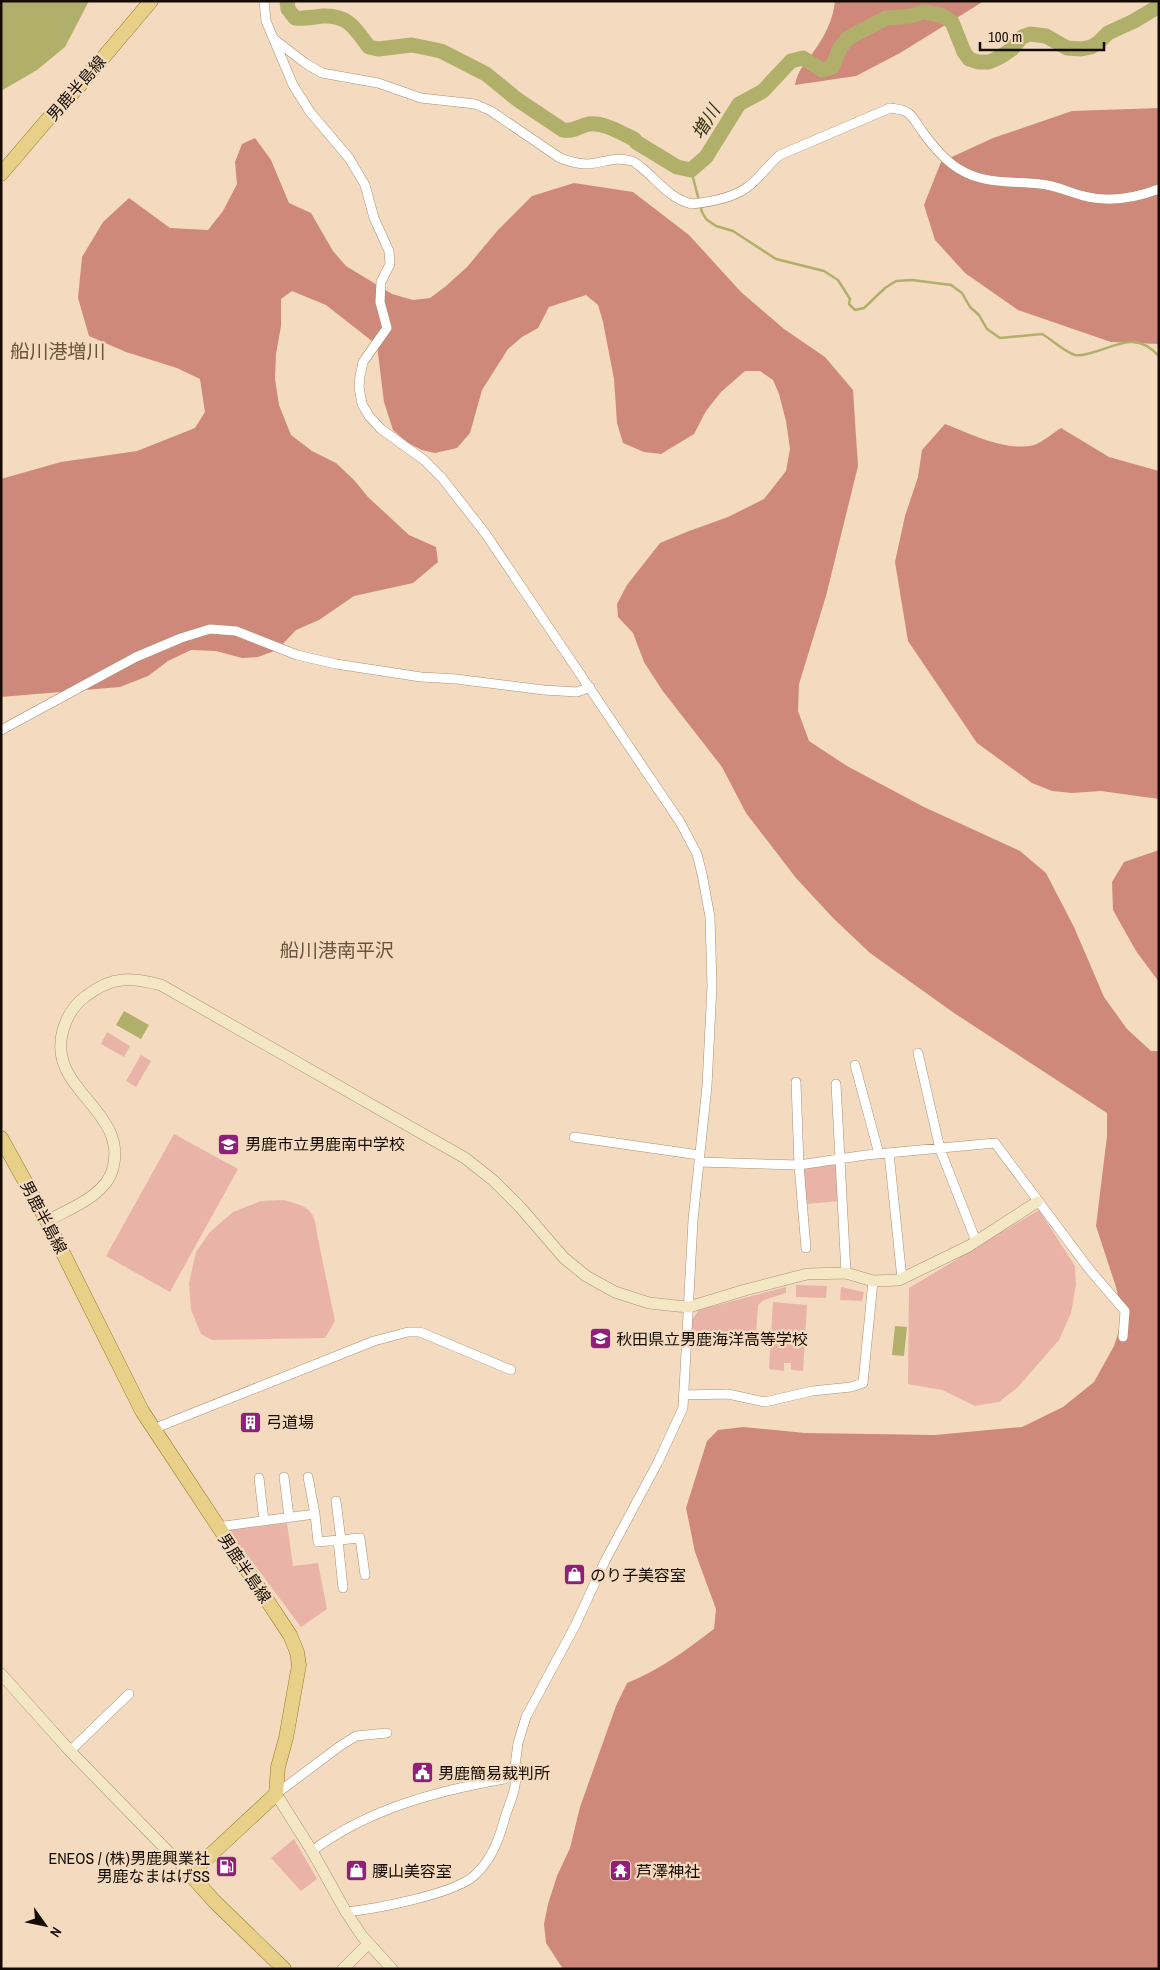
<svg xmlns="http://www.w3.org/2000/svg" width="1160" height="1970" viewBox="0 0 1160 1970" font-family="'Archivo Narrow','Noto Sans JP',sans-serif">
<rect width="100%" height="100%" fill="#f4dbbf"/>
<!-- green -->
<path fill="#eab3a7" d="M107 1032 130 1046 124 1057 101 1044Z
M141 1055 151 1061 136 1087 126 1081Z
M174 1134 238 1169 170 1292 106 1256Z
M839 1163 840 1201 807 1204 803 1166Z
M283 1200C306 1206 315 1208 317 1234L335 1321 325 1338 212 1340 201 1334 191 1310 189 1283 196 1252 210 1232 233 1212 261 1201Z
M1039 1210 1075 1266 1076 1285 1071 1313 1059 1340 1017 1388 999 1402 975 1406 942 1390 908 1384 909 1288Z
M796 1285 827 1286 826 1298 796 1297Z
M786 1287V1293L764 1300 758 1305 756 1335 753 1339 692 1335 691 1321 699 1310Z
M841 1287 864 1292 862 1301 840 1300Z
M773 1302 807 1305 803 1371 791 1370V1363H784V1371L769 1369Z
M287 1523 293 1566 318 1563 327 1609 301 1627 228 1529Z
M294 1839 317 1879 301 1891 271 1858Z"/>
<!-- forest -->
<path fill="#cf897a" d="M835 1H984L900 53 856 76 795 85C799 68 804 65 814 51 825 36 833 20 835 1Z
M1159 108V344L1111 342 1018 310 965 273 935 240 924 205 941 162 993 138 1072 111Z
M255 138 271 160 289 203 311 213 333 251 346 266 392 294 413 300 430 298 446 286 467 267 498 230 532 196 574 183 633 192 689 235 741 292 784 329 825 357 853 390 858 466 826 596 799 684 798 711 809 741 847 766 924 807 1020 851 1046 873 1074 927 1104 997 1127 1029 1151 1051H1159V1969H563L546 1943 544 1924 548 1904 557 1876 570 1848 580 1807 616 1706 627 1683C660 1670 686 1650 714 1629L716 1609 695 1552 686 1508 707 1441 718 1430 743 1427 805 1433 935 1435 1022 1427 1063 1407 1094 1382 1114 1346 1123 1318 1116 1287 1096 1226 1107 1136V1113L954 1013 870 953 834 919 796 878 746 813 722 767 662 690 644 662 633 633 618 617 617 604 627 585 660 543 689 531 728 517 764 499 786 471 790 449 786 421 779 394 773 380 760 371H745L721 392 706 411 694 434 661 454 644 452 623 443 617 423 614 379 603 322 598 305 586 295 549 307 538 328 522 337 508 349 482 390 470 433 457 448 435 453 422 450 408 443 393 430 384 402 377 345 326 305 292 291 281 299V326L276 354 275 379 279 405 291 435 312 451 336 463 354 480 368 497 409 535 436 547 438 562 413 583 354 596 319 620 296 630 277 650 258 657 242 658 216 651 191 650 168 661 148 676 120 687 1 697V479L61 462 137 451 195 428 205 412 200 379 177 368 126 352 89 336 78 298 82 257 103 222 129 198 170 228 208 230 223 211 237 184 235 162 242 144Z
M945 424C971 434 1006 452 1034 445 1043 442 1053 433 1061 428L1109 457 1159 471V799L1101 791 1072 793 1052 791 1032 783 977 743 908 641 895 562 905 516 918 477 922 450Z
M1159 850V982L1136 951 1113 910 1112 882 1124 862Z"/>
<!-- water -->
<path fill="#b1b06b" d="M1 1H89L65 47 37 70 1 91Z
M124 1011 149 1025 141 1039 116 1025Z
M895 1326 907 1327 904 1356 892 1355Z"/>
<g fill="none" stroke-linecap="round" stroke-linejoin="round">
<!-- stream -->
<path stroke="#b1b06b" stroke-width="2.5" d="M691 170 702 212 706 219 716 226 733 231 776 259 824 271 838 280 850 299 849 304 855 310 864 308 885 288 896 281 912 280 951 285 962 293 970 307 979 315 987 329 1000 338 1042 334C1053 340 1063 351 1075 355 1079 356 1083 355 1087 354 1115 348 1134 329 1159 356"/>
<!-- river -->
<path stroke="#b1b06b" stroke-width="15" d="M287 1 288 9 295 18C305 19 313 17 323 16 349 15 355 29 369 47L378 49 412 45 441 51 486 74 518 100 563 130C573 132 579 126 589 124 604 122 621 133 634 139L636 142 677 167 691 170 706 157 739 104 763 91 791 61 803 58 822 70 832 67 840 48 848 38 886 18 911 16 923 12 941 15 952 22 964 52 969 59 978 62H989L1000 57 1012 49 1022 37 1030 34 1046 36 1067 48 1081 49 1091 47 1098 43 1108 33 1134 21 1159 6"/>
<defs>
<path id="street" d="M264 1 266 21 293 85 310 112 349 158 365 185 374 218 389 251 390 264 381 282 380 302 387 328 363 362 360 376 359 387 362 404 369 416 381 429 424 460 442 478 485 533 680 822 697 854 702 874 710 917 712 986 707 1086 693 1220 683 1408 658 1462 605 1561 575 1626 526 1717 518 1743 515 1766 511 1773 504 1779C436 1791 368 1809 312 1851
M274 39 305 63 322 73 378 83 421 98 475 104 491 111 560 158C568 161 578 164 587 164 604 163 614 156 632 161 635 162 639 166 642 168 658 181 670 199 692 204 710 202 736 198 750 185 761 176 769 164 780 155L890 108C897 109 903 109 908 113 914 117 918 126 922 131 932 145 944 160 959 169 985 185 1012 181 1040 184 1056 185 1070 193 1084 196 1110 203 1135 198 1159 189
M1 730 136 657 181 638 210 629 236 631 297 655 336 664 421 677 456 679 544 690 577 692 590 687
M918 1053 940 1149 976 1241
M855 1065 879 1154
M796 1082 799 1165 806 1248
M836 1084 846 1273
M574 1137 699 1155
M889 1153 902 1279
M699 1162 799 1165 866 1155 995 1143 1089 1269 1125 1311 1123 1337
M683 1395 728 1394 765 1402 812 1391 851 1387 863 1383 873 1281
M153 1429 374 1341 408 1332H420L511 1370
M284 1477 289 1517
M308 1477 315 1514
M259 1478 264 1521
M336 1501 341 1540
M217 1527 315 1514 318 1542 360 1538 365 1575
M338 1540 343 1588
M70 1751 129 1694
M276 1794 340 1746 356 1736 387 1733
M346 1912C374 1909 457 1894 476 1874 493 1858 500 1836 506 1814 511 1800 519 1783 514 1770"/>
<path id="secondary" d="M47 1221C69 1209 106 1196 113 1168 128 1109 46 1090 63 1030 67 1016 75 1004 86 996 112 976 131 977 161 985L465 1158 494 1181 520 1207 564 1258 586 1276 615 1292 649 1303 677 1306 689 1307 745 1290 807 1274 846 1273 873 1281 899 1280 969 1246 1037 1202
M1 1674 70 1751 190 1874
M276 1794 312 1851 346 1912 362 1936 392 1969
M343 1969 368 1944"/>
<path id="primary" d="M1 174 48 119 80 85 151 1
M1 1138 47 1221 142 1411 290 1635 297 1652 299 1665 286 1738 278 1767 276 1794 190 1874 214 1901 284 1969"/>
</defs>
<!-- street casing -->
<use href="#street" stroke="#a89177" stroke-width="10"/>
<!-- secondary casing -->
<use href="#secondary" stroke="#a89177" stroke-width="12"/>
<!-- primary casing -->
<use href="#primary" stroke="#957727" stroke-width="15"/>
<!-- street -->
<use href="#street" stroke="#fff" stroke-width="9"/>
<!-- secondary -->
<use href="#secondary" stroke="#f4e8c4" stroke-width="11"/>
<!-- primary -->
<use href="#primary" stroke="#e9d089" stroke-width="14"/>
</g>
<!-- icons -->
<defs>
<symbol id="school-square" viewBox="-11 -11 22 22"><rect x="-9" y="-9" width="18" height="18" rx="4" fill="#911e7d" stroke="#f4dbbf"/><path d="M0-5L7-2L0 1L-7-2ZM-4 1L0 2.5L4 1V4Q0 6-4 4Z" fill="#fff"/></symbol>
<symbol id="building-square" viewBox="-11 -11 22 22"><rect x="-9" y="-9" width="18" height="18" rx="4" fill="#911e7d" stroke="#f4dbbf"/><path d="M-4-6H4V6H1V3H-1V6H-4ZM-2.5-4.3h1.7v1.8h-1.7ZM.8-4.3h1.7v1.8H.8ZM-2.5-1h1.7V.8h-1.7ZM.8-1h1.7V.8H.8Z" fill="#fff"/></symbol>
<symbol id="shop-square" viewBox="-11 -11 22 22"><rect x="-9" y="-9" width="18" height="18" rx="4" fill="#911e7d" stroke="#f4dbbf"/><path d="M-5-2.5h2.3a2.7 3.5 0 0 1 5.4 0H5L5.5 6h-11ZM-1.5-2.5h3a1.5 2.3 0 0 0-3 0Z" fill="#fff"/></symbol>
<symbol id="civic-square" viewBox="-11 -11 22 22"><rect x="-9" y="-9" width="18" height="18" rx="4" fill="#911e7d" stroke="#f4dbbf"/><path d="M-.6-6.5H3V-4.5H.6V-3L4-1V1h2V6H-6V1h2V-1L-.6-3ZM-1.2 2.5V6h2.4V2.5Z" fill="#fff"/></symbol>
<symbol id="fuel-square" viewBox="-11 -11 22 22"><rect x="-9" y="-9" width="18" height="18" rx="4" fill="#911e7d" stroke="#f4dbbf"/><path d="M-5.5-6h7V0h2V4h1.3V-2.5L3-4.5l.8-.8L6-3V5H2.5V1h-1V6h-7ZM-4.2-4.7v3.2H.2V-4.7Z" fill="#fff"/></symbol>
<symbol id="temple-square" viewBox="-11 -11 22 22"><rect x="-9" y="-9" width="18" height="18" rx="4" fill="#911e7d" stroke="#f4dbbf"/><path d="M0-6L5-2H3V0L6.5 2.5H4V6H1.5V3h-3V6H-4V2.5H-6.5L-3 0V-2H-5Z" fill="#fff"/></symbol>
</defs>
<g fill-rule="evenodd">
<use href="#school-square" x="216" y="1132" width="25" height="25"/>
<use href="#school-square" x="588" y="1326" width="25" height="25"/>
<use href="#building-square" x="238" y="1410" width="25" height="25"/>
<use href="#shop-square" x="562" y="1562" width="25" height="25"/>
<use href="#civic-square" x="410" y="1760" width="25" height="25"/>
<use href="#fuel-square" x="214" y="1854" width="25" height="25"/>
<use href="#shop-square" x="344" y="1858" width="25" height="25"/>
<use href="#temple-square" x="608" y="1858" width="25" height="25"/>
</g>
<g text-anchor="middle" stroke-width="4.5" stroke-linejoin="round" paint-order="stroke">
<!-- street labels -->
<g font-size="16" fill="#140c04" stroke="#f4dbbf">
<text transform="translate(76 88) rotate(-49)" y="6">男鹿半島線</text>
<text transform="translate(44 1217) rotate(62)" y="6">男鹿半島線</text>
<text transform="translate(245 1568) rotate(56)" y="6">男鹿半島線</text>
</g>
<!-- poi labels -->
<g font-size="16" fill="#140c04" stroke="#f4dbbf" text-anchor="start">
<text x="245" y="1150">男鹿市立男鹿南中学校</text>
<text x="616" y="1345">秋田県立男鹿海洋高等学校</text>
<text x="266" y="1428">弓道場</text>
<text x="590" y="1581">のり子美容室</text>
<text x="438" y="1779">男鹿簡易裁判所</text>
<text x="210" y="1864" text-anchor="end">ENEOS / (株)男鹿興業社<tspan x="210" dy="18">男鹿なまはげSS</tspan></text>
<text x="372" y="1877">腰山美容室</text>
<text x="636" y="1877">芦澤神社</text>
</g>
<!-- water labels -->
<g font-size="18" font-style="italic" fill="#313011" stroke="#f4dbbf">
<text transform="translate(706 122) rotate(-58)" y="6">増川</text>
</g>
<!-- quarter labels -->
<g font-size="19" fill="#68533b" stroke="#f4dbbf">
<text x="58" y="358">船川港増川</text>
<text x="337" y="957">船川港南平沢</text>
</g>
</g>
<!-- border -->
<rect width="1160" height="1970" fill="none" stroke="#140c04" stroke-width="5"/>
<!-- north arrow -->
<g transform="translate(45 1925) rotate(123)" stroke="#f4dbbf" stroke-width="4" paint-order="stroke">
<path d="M0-4L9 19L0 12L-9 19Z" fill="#140c04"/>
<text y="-8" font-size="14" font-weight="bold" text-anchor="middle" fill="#140c04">N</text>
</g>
<!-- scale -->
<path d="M980 42v8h124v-8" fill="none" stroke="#140c04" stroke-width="2.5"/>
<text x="988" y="42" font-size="15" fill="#140c04" stroke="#f4dbbf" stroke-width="4" paint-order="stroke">100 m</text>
</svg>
